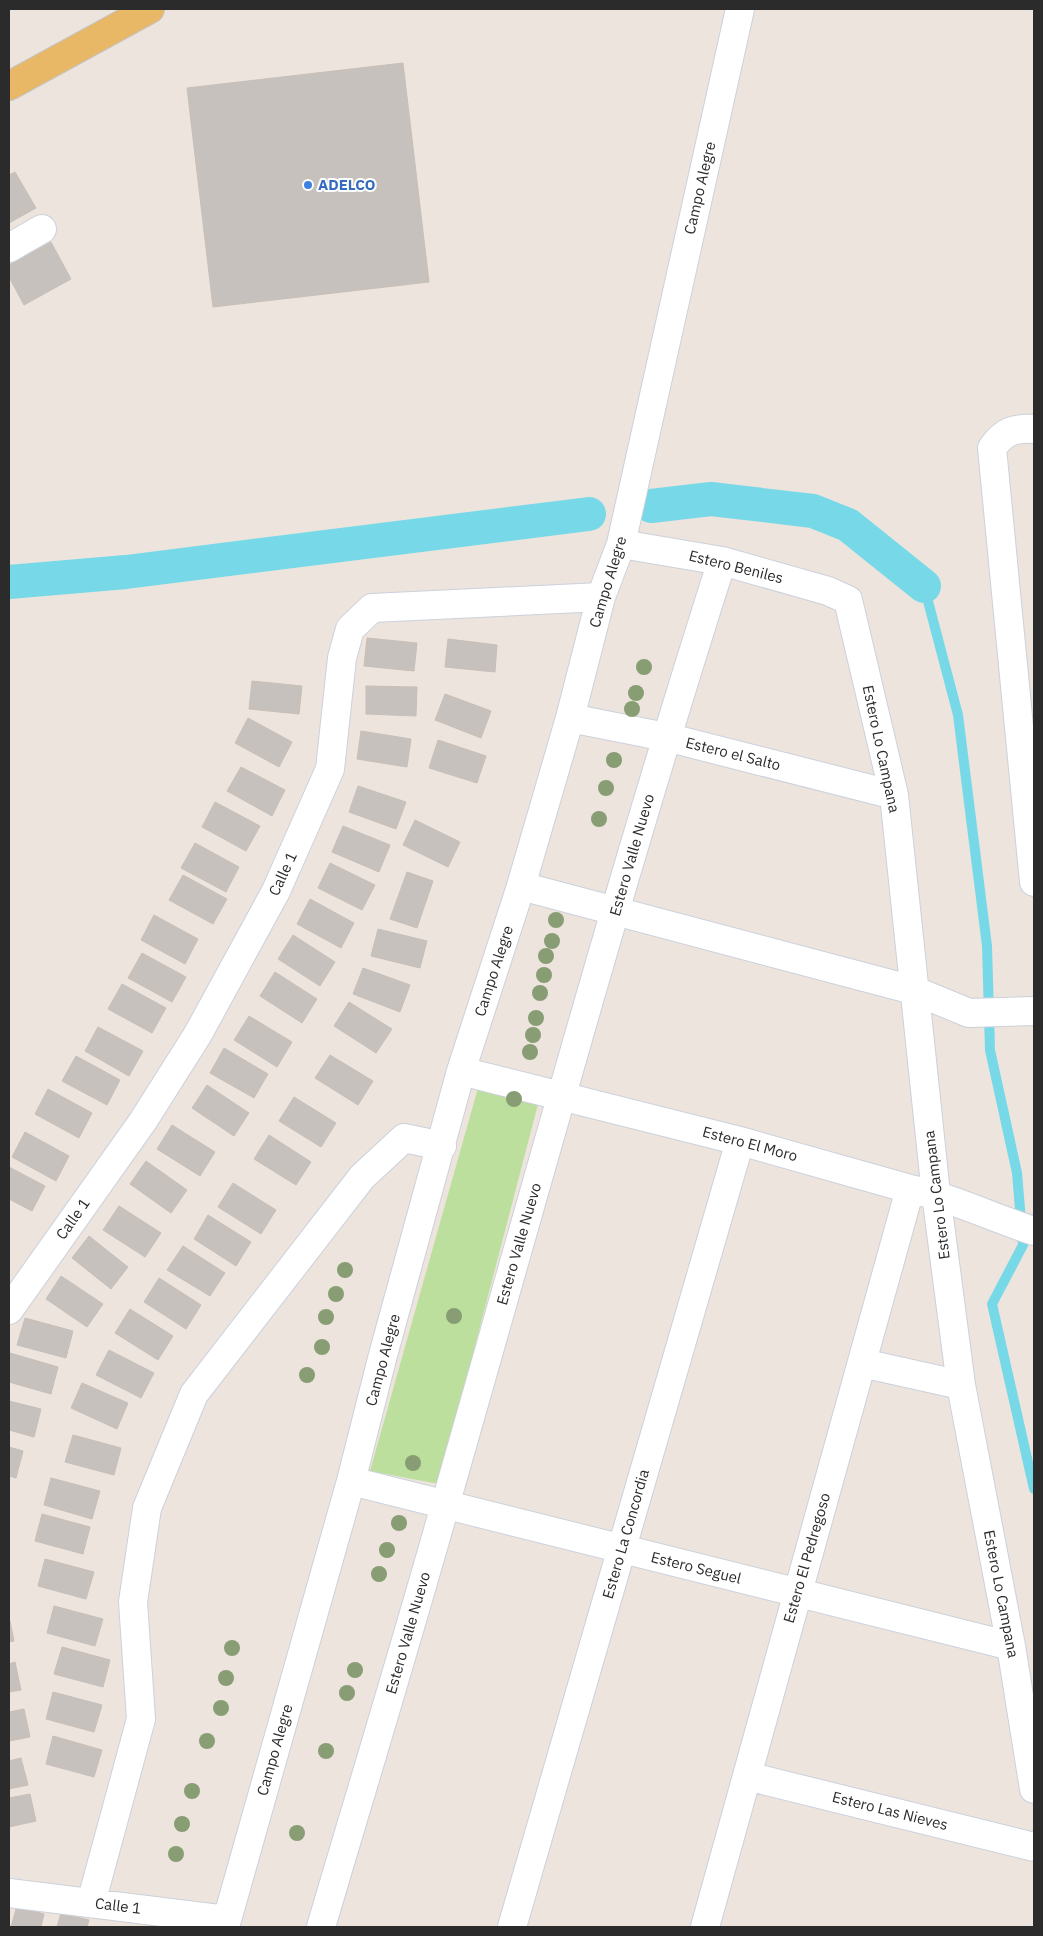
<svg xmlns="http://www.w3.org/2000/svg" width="1043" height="1936" viewBox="0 0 1043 1936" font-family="'IBM Plex Sans',sans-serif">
<rect width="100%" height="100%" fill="#ece4dd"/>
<!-- green -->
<path fill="#bcdf9d" d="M478 1088 538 1104 439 1484 370 1471Z"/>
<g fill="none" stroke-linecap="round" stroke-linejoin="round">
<!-- stream -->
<path stroke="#77d9e7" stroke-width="10" d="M924 586 958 715 987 946 990 1050 1017 1173 1023 1245 992 1304 1034 1489"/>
<!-- canal -->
<path stroke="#77d9e7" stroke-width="34" d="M651 506 711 499 813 511 848 525 924 586
M9 582 126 572 589 514"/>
</g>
<!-- building -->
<path fill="#c7c1bd" stroke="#c7bfb7" d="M403 63 429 282 213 307 187 88Z
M15 172 36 208 9 223V175Z
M51 242 71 279 24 305 9 277V265Z
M367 638 417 643 414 671 364 666Z
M448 639 497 645 495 672 445 667Z
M252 681 302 686 299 714 249 709Z
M366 686 417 687 416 716 366 714Z
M445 694 491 711 481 738 435 720Z
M248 718 292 742 279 767 235 743Z
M361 731 411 739 407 767 357 759Z
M438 740 486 756 477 783 429 768Z
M241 767 285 790 272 816 227 791Z
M358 786 406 802 396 829 349 812Z
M215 802 260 826 246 851 202 827Z
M415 820 460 842 448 867 403 845Z
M343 826 390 845 379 872 332 852Z
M195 843 239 867 226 892 181 868Z
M330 863 375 885 362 910 318 888Z
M407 872 433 881 417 928 390 919Z
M183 875 227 899 213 924 169 900Z
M310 899 354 923 341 948 297 924Z
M154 915 198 939 185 964 141 940Z
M378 929 427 941 420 968 371 956Z
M293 935 335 962 320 986 278 959Z
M142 953 186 977 172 1002 128 978Z
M363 968 410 985 400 1012 353 994Z
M275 972 317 999 302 1023 260 996Z
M122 984 166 1008 152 1033 108 1009Z
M349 1002 392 1029 376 1053 334 1026Z
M249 1016 292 1042 277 1067 234 1040Z
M98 1027 143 1051 129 1076 85 1051Z
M224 1048 268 1074 254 1098 210 1073Z
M330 1055 373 1081 358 1105 315 1078Z
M76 1056 120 1080 107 1105 62 1081Z
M207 1085 249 1113 234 1136 192 1108Z
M48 1089 92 1113 79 1138 35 1114Z
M294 1097 336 1123 321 1147 279 1121Z
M172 1125 215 1152 200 1176 157 1149Z
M25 1132 69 1156 56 1181 12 1157Z
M269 1135 311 1162 296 1185 254 1159Z
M146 1161 187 1190 171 1213 130 1184Z
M9 1167 45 1186 32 1211 9 1199Z
M233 1183 276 1210 261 1234 218 1207Z
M119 1206 161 1233 145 1257 103 1230Z
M208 1215 251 1242 236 1266 194 1239Z
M89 1236 128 1267 111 1289 72 1258Z
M183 1246 225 1273 210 1296 167 1270Z
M61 1276 103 1304 87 1327 46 1299Z
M159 1278 201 1305 186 1329 144 1302Z
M130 1309 173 1336 158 1360 115 1333Z
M25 1318 73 1331 66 1358 17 1345Z
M109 1350 154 1373 141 1398 96 1375Z
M10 1353 58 1367 51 1394 9 1382Z
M82 1383 128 1403 117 1429 71 1408Z
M9 1401 41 1409 34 1437 9 1430Z
M73 1435 121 1448 114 1475 65 1462Z
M9 1447 23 1451 16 1478 9 1476Z
M51 1478 100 1491 92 1519 44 1505Z
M42 1514 90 1527 83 1554 35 1541Z
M45 1559 94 1572 86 1599 38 1586Z
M54 1606 103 1619 95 1646 47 1633Z
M9 1617 14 1641 9 1642Z
M62 1647 110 1660 103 1687 54 1674Z
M15 1662 21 1690 9 1692V1664Z
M53 1692 102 1705 94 1732 46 1719Z
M24 1709 30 1737 9 1741V1712Z
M53 1736 102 1750 94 1777 46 1764Z
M21 1758 28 1785 9 1789V1761Z
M30 1794 36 1821 9 1827V1798Z
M17 1906 44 1914 41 1927H11Z
M61 1913 89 1920 87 1927H57Z"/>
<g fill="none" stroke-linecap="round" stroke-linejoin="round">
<defs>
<path id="minor" d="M9 248 42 229
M1034 429C1014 428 1004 431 992 448L1034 882
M621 544 722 561 828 591 848 600 894 795 936 1194 961 1385 1011 1646 1034 1789
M570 718 666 737 894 795
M521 886 913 990 969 1013 1034 1011
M461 1071 740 1141 910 1189C953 1198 993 1218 1034 1231
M9 1310 143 1121 198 1034 276 891 330 769 342 658 350 629 372 608 601 597
M862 1363 961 1385
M351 1481 1011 1646
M747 1776 1034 1847
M9 1893 227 1920
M91 1903 141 1719 133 1602 147 1508 194 1394 362 1177 404 1138 442 1146
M225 1927 351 1481 383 1355 461 1071 521 886 570 718 601 597 621 544 740 9
M321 1927C363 1785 406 1644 446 1502 536 1188 622 873 722 561
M512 1927 740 1141
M705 1927 910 1189"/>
<path id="primary" d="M9 86 150 9"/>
</defs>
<!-- minor casing -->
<use href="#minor" stroke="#ccd1db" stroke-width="30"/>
<!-- primary casing -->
<use href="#primary" stroke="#c4c4c4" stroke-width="30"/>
<!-- minor -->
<use href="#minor" stroke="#fff" stroke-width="28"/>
<!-- primary -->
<use href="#primary" stroke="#e8b866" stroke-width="28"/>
</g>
<!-- trees -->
<g fill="#889d74">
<circle cx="644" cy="667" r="8"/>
<circle cx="636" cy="693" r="8"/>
<circle cx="632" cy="709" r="8"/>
<circle cx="614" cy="760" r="8"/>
<circle cx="606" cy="788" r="8"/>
<circle cx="599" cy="819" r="8"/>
<circle cx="556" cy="920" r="8"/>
<circle cx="552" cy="941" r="8"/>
<circle cx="546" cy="956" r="8"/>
<circle cx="544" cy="975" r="8"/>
<circle cx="540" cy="993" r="8"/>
<circle cx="536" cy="1018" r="8"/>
<circle cx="533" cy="1035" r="8"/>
<circle cx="530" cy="1052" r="8"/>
<circle cx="514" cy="1099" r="8"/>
<circle cx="345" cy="1270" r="8"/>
<circle cx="336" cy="1294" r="8"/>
<circle cx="454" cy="1316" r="8"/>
<circle cx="326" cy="1317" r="8"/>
<circle cx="322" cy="1347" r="8"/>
<circle cx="307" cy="1375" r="8"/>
<circle cx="413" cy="1463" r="8"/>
<circle cx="399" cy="1523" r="8"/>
<circle cx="387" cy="1550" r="8"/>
<circle cx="379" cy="1574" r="8"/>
<circle cx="232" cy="1648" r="8"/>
<circle cx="355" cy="1670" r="8"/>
<circle cx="226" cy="1678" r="8"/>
<circle cx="347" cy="1693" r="8"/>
<circle cx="221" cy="1708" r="8"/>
<circle cx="207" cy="1741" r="8"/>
<circle cx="326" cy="1751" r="8"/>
<circle cx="192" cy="1791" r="8"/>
<circle cx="182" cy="1824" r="8"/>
<circle cx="297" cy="1833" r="8"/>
<circle cx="176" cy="1854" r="8"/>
</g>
<!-- markers -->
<circle fill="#3f7fe0" stroke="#fff" stroke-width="2" cx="308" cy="185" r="5"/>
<g text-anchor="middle" stroke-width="4" stroke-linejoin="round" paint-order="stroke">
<!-- shop labels -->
<g font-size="15" font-weight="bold" fill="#366cbe" stroke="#fff" text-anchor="start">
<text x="318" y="190">ADELCO</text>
</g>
<!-- street labels -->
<g font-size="15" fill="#2b2b2b" stroke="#fff">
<text transform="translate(700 188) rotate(-77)" y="5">Campo Alegre</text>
<text transform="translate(736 567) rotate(14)" y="5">Estero Beniles</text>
<text transform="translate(608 582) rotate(-73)" y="5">Campo Alegre</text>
<text transform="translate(881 749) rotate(78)" y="5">Estero Lo Campana</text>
<text transform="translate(733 754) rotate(14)" y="5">Estero el Salto</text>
<text transform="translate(632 855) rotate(-74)" y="5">Estero Valle Nuevo</text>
<text transform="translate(283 874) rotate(-65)" y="5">Calle 1</text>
<text transform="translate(494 971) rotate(-72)" y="5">Campo Alegre</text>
<text transform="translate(750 1144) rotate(15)" y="5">Estero El Moro</text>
<text transform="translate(937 1195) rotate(-97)" y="5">Estero Lo Campana</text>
<text transform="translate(73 1219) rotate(-55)" y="5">Calle 1</text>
<text transform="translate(519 1244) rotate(-74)" y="5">Estero Valle Nuevo</text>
<text transform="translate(383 1360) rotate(-75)" y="5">Campo Alegre</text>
<text transform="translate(626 1534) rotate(-74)" y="5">Estero La Concordia</text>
<text transform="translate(807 1558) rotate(-74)" y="5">Estero El Pedregoso</text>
<text transform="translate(696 1568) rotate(14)" y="5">Estero Seguel</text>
<text transform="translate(1001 1594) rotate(79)" y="5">Estero Lo Campana</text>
<text transform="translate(408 1633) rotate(-74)" y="5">Estero Valle Nuevo</text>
<text transform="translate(275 1750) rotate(-74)" y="5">Campo Alegre</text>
<text transform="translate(890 1811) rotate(14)" y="5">Estero Las Nieves</text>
<text transform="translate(118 1906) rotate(7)" y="5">Calle 1</text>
</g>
</g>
<!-- border -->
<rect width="1043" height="1936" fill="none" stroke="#2b2b2b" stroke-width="20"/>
</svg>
